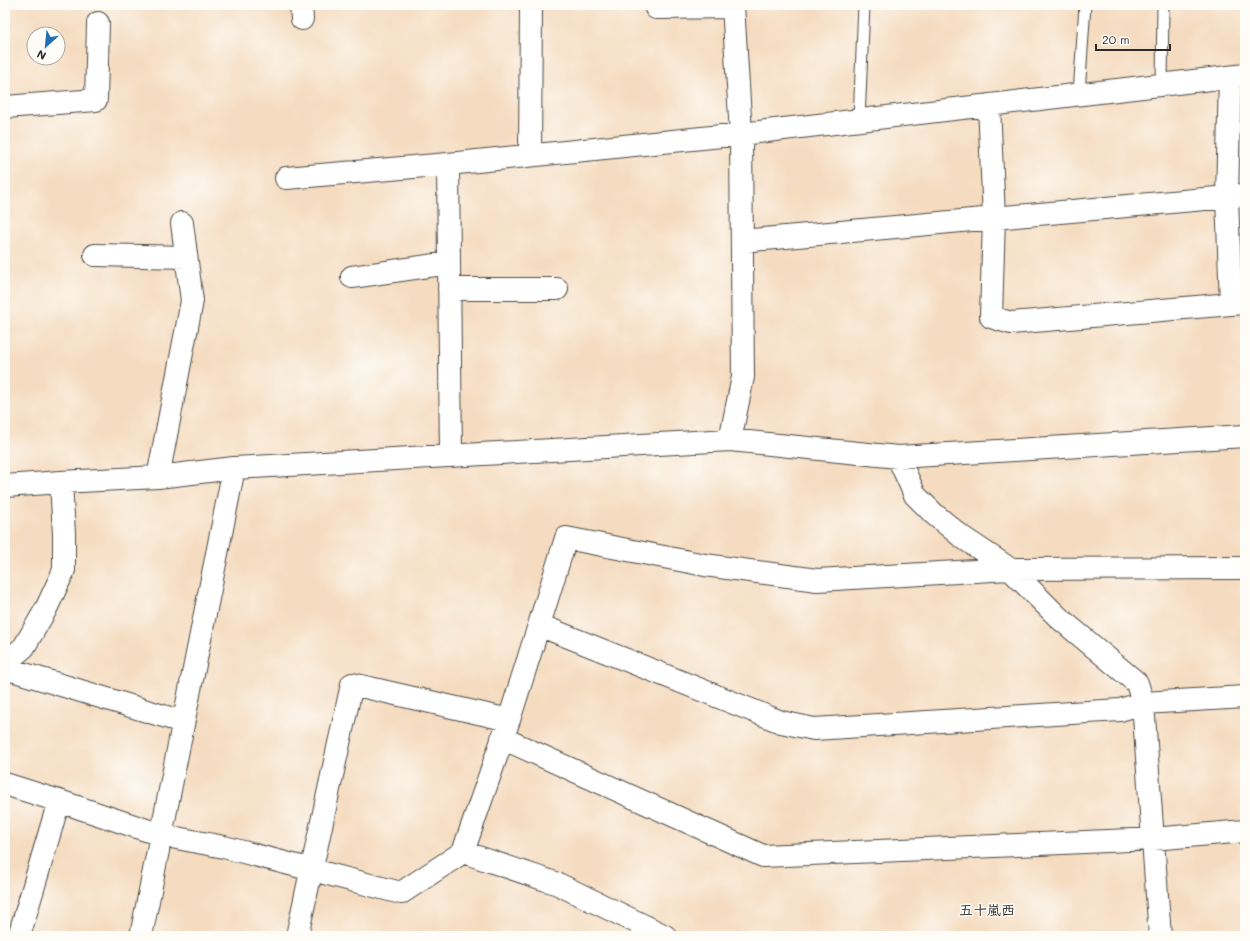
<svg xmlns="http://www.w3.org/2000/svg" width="1250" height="941" viewBox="0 0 1250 941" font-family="Mali,'Klee One',sans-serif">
<rect width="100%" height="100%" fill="#fdfcf7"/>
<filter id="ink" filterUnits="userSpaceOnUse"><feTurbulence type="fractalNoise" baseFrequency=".025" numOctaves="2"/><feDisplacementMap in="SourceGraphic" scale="8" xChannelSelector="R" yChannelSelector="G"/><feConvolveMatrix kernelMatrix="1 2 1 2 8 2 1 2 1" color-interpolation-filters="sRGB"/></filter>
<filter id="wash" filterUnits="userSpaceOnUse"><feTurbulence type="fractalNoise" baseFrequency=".012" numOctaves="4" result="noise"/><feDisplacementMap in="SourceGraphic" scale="16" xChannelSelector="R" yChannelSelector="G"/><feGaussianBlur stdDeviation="0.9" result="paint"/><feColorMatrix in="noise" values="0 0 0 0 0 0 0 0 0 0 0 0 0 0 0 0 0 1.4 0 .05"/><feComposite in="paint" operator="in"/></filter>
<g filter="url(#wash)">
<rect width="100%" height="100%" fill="#f5dcc0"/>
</g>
<g filter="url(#ink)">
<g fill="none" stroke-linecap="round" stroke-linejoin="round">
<defs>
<path id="lane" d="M1162 84 1163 5
M1079 94 1085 5
M859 120 864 5"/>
<path id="street" d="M301 5 302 19
M656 8 733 7
M1230 77 1227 197 994 218 991 317 1011 323 1231 304
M5 107 96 100 98 23
M530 155 531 5
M286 178 448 164
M1245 195 1227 197 1231 304 1245 303
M742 241 994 218 989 105
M95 255 186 257
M352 277 449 263
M449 289H557
M730 440 743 377 741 134 733 5
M451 456 448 164 741 134 1245 75
M898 457 915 495 934 514 962 537 1010 569 1058 617 1137 683 1143 703 1160 936
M158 477 192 301 182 223
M5 486 61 482 158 477 234 468 730 440 898 457 1245 436
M539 625 566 538 705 565 817 580 1010 569 1245 568
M5 663 24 647 46 609 64 570V534L61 482
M5 668 183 722
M502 738 763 856 1153 839 1245 831
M5 784 59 801 161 835 224 847 401 893 463 852 509 720 539 625 781 722 814 729 1120 710 1143 703 1245 697
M463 852 558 884 665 936
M19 936 59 801
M141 936 234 468
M297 936 352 684 509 720"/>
</defs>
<!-- lane casing -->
<use href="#lane" stroke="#494641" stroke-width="13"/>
<!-- street casing -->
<use href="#street" stroke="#494641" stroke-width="24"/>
<!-- lane -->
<use href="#lane" stroke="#fff" stroke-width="11"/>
<!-- street -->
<use href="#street" stroke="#fff" stroke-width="22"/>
</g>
</g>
<g text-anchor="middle" stroke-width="3" stroke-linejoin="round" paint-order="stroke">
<!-- neighbourhood labels -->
<g font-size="14" font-weight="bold" fill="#2b2b2b" stroke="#fdfcf7">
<text x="987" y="915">五十嵐西</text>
</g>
</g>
<!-- margin -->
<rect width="1250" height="941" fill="none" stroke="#fdfcf7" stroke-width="20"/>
<!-- north arrow -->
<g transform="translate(46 46) rotate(207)"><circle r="19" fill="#fdfcf7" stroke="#a9a8a5"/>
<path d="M0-3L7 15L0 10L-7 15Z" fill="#1f6fb2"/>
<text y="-6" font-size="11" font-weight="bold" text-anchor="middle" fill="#2b2b2b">N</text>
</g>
<!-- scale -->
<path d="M1096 44v6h74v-6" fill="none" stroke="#2b2b2b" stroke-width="2"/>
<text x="1102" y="44" font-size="12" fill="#2b2b2b" stroke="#fdfcf7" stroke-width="3" paint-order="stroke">20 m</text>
</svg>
